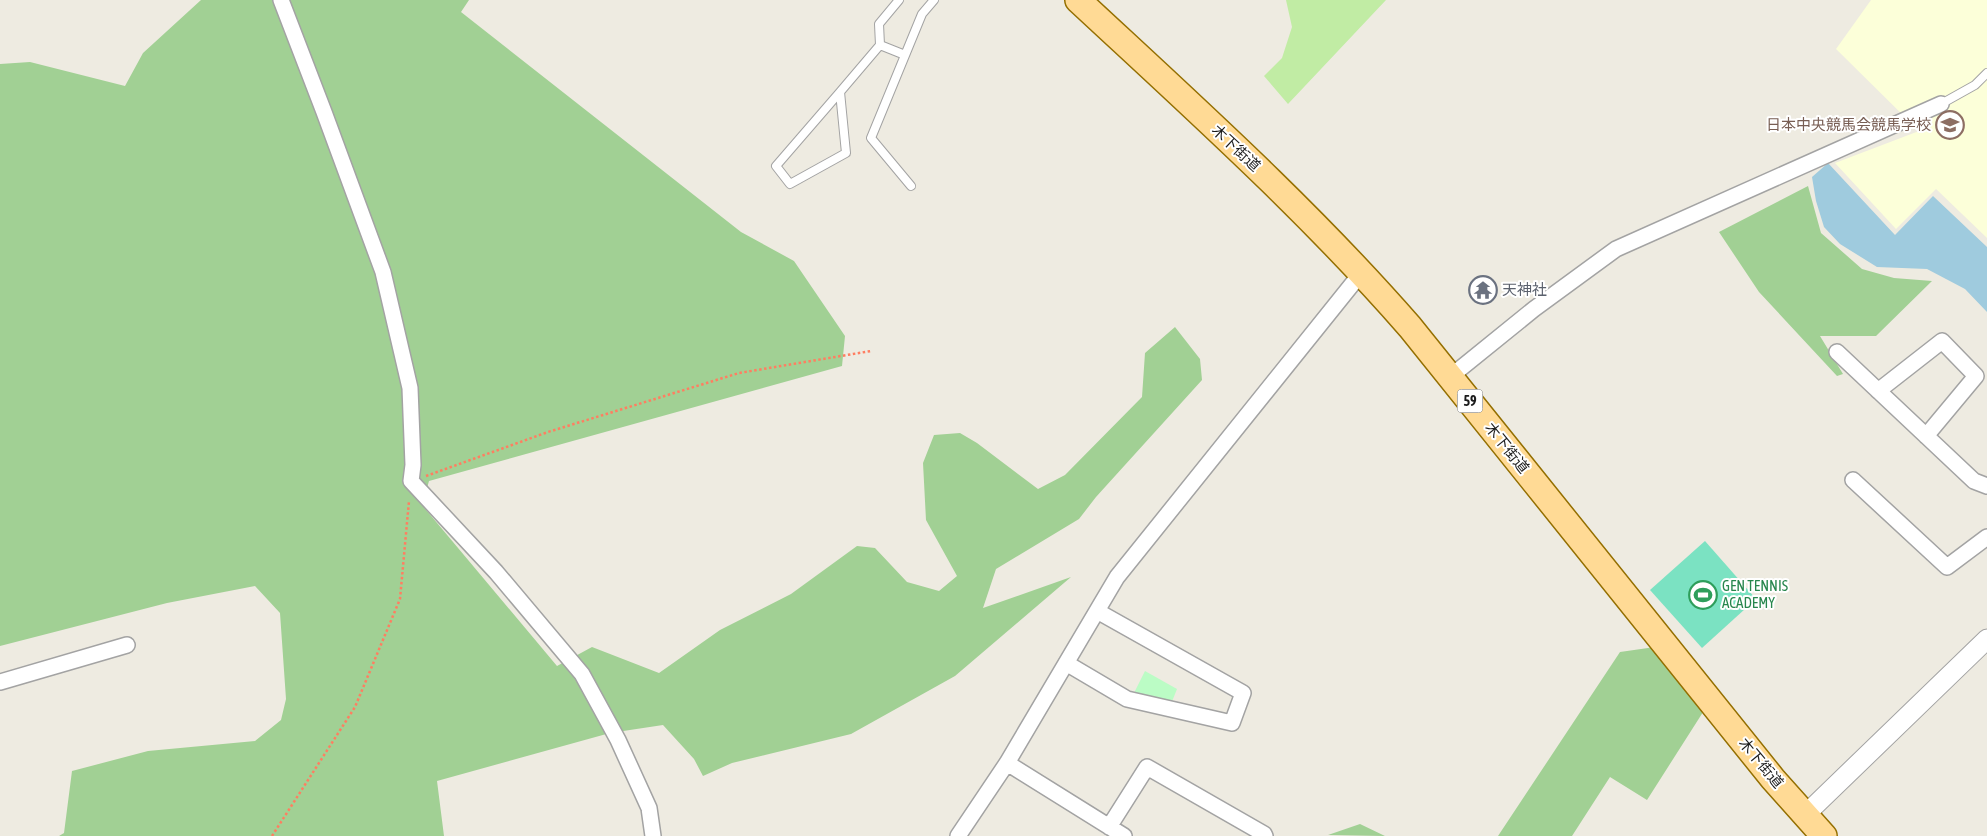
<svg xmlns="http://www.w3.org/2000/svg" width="1987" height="836" viewBox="0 0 1987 836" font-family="'Asap Condensed','Noto Sans JP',sans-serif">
<rect width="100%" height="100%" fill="#eeebe1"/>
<!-- education -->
<path fill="#fcffd9" d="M1871 0H1987V238L1936 189 1896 229 1835 163 1919 131 1836 49Z"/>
<!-- grass -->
<path fill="#c1eca4" d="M1286 0H1386L1288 104 1264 76 1282 58 1292 27Z"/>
<!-- forest -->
<path fill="#a1d094" d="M201 0H469L461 12 741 232 794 261 845 336 842 366 429 481 422 505 557 666 592 647 659 673 720 630 791 594 857 546 875 548 907 582 939 591 957 576 926 520 923 463 934 435 960 433 977 443 1038 489 1065 475 1142 397 1145 353 1175 327 1200 359 1202 380 1096 497 1079 519 996 569 983 608 1071 577 955 676 851 734 732 763 703 776 694 759 663 725 610 733 437 781 444 836H59L64 833 72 771 148 751 255 741 281 720 286 699 280 613 255 586 167 603 0 646V64L30 62 125 86 143 53Z
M1808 186 1821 233 1862 269 1894 278 1932 281 1876 336H1820L1843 374 1837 376 1759 292 1719 232Z
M1655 647 1705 709 1647 800 1610 777 1572 836H1498L1620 652Z
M1360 824 1385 836 1328 835Z"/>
<!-- park -->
<path fill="#bbfcc5" d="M1145 671 1177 689 1171 704 1134 693Z"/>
<!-- pitch -->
<path fill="#7be2c2" d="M1705 541 1756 599 1702 648 1650 590Z"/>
<!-- water -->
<path fill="#9fcbde" d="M1828 163 1895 235 1933 196 1987 247V312L1965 289 1927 269 1877 267 1840 244 1824 227 1816 201 1812 177Z"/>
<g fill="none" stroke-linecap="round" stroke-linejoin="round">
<defs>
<path id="service" d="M899 0 879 24 880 45 905 55
M840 92 776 166 790 184 846 153 840 92 880 45
M1941 104 1975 85 1987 73
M911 186 871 138 922 14 934 0"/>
<path id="minor" d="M281 0 324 112 383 272 410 388 413 465 411 481 496 572 582 674 618 740 649 808 653 836
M1837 352 1974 481 1987 486
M1450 377 1534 309 1616 249 1941 104
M1878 391 1942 341 1976 376 1926 436
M1853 480 1947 567 1987 537
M1066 663 1127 699 1232 723 1243 693 1097 611
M0 682 127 645
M1007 763 1124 836
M1109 827 1147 767 1264 834 1265 836
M958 836 1007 763 1117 577 1362 272"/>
<path id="tertiary" d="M1805 815 1987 639"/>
<path id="primary" d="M1078 0C1192 106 1308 210 1410 327L1773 779 1824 836"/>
</defs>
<!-- service casing -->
<use href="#service" stroke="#a3a3a3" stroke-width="10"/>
<!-- minor casing -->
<use href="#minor" stroke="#a3a3a3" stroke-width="18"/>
<!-- tertiary casing -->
<use href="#tertiary" stroke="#a3a3a3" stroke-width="21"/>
<!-- primary casing -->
<use href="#primary" stroke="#946f00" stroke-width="28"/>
<!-- path -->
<path stroke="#ff7e61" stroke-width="2.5" stroke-dasharray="2.5 2.5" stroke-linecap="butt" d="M426 476 548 432 739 373 871 351
M272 836 355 707 400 599 409 501"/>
<!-- service -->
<use href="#service" stroke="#fff" stroke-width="8"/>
<!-- minor -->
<use href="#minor" stroke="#fff" stroke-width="15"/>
<!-- tertiary -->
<use href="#tertiary" stroke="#fff" stroke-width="19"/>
<!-- primary -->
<use href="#primary" stroke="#ffda95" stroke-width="25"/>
</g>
<!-- icons -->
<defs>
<symbol id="university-ring" viewBox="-11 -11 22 22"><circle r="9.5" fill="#fff" stroke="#8d6e63" stroke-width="1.5"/><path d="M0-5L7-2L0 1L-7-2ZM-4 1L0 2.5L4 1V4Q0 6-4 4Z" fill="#8d6e63"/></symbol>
<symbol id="temple-ring" viewBox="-11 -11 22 22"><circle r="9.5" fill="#fff" stroke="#6b7280" stroke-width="1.5"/><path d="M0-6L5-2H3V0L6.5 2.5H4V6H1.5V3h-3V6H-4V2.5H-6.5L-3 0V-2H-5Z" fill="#6b7280"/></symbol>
<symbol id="stadium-ring" viewBox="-11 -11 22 22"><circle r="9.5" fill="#fff" stroke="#2e9e5b" stroke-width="1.5"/><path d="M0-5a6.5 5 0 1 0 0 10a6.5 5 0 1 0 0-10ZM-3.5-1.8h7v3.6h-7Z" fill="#2e9e5b"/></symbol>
</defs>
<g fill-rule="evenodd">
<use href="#university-ring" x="1934" y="109" width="32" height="32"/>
<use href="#temple-ring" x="1467" y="274" width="32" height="32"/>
<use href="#stadium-ring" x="1687" y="579" width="32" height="32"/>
</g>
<g text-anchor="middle" stroke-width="4" stroke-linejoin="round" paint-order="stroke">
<!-- shield labels -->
<rect fill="#fff" stroke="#606060" stroke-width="1" x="1457.5" y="389.5" width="25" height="23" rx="4"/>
<g font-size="14" font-weight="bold" fill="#1c1c1c">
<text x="1470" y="406">59</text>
</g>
<!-- education labels -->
<g font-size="15" fill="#785e54" stroke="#fff" text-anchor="end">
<text x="1931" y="130">日本中央競馬会競馬学校</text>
</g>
<!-- street labels -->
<g font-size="15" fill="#1c1c1c" stroke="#fff">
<text transform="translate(1236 148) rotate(43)" y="5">木下街道</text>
<text transform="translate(1507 448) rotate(51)" y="5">木下街道</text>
<text transform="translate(1761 763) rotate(50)" y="5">木下街道</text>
</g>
<!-- worship labels -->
<g font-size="15" fill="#5b616d" stroke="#fff" text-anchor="start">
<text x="1502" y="295">天神社</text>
</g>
<!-- leisure labels -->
<g font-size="15" fill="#27864d" stroke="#fff" text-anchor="start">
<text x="1722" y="591">GEN TENNIS<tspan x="1722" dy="17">ACADEMY</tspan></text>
</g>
</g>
</svg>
